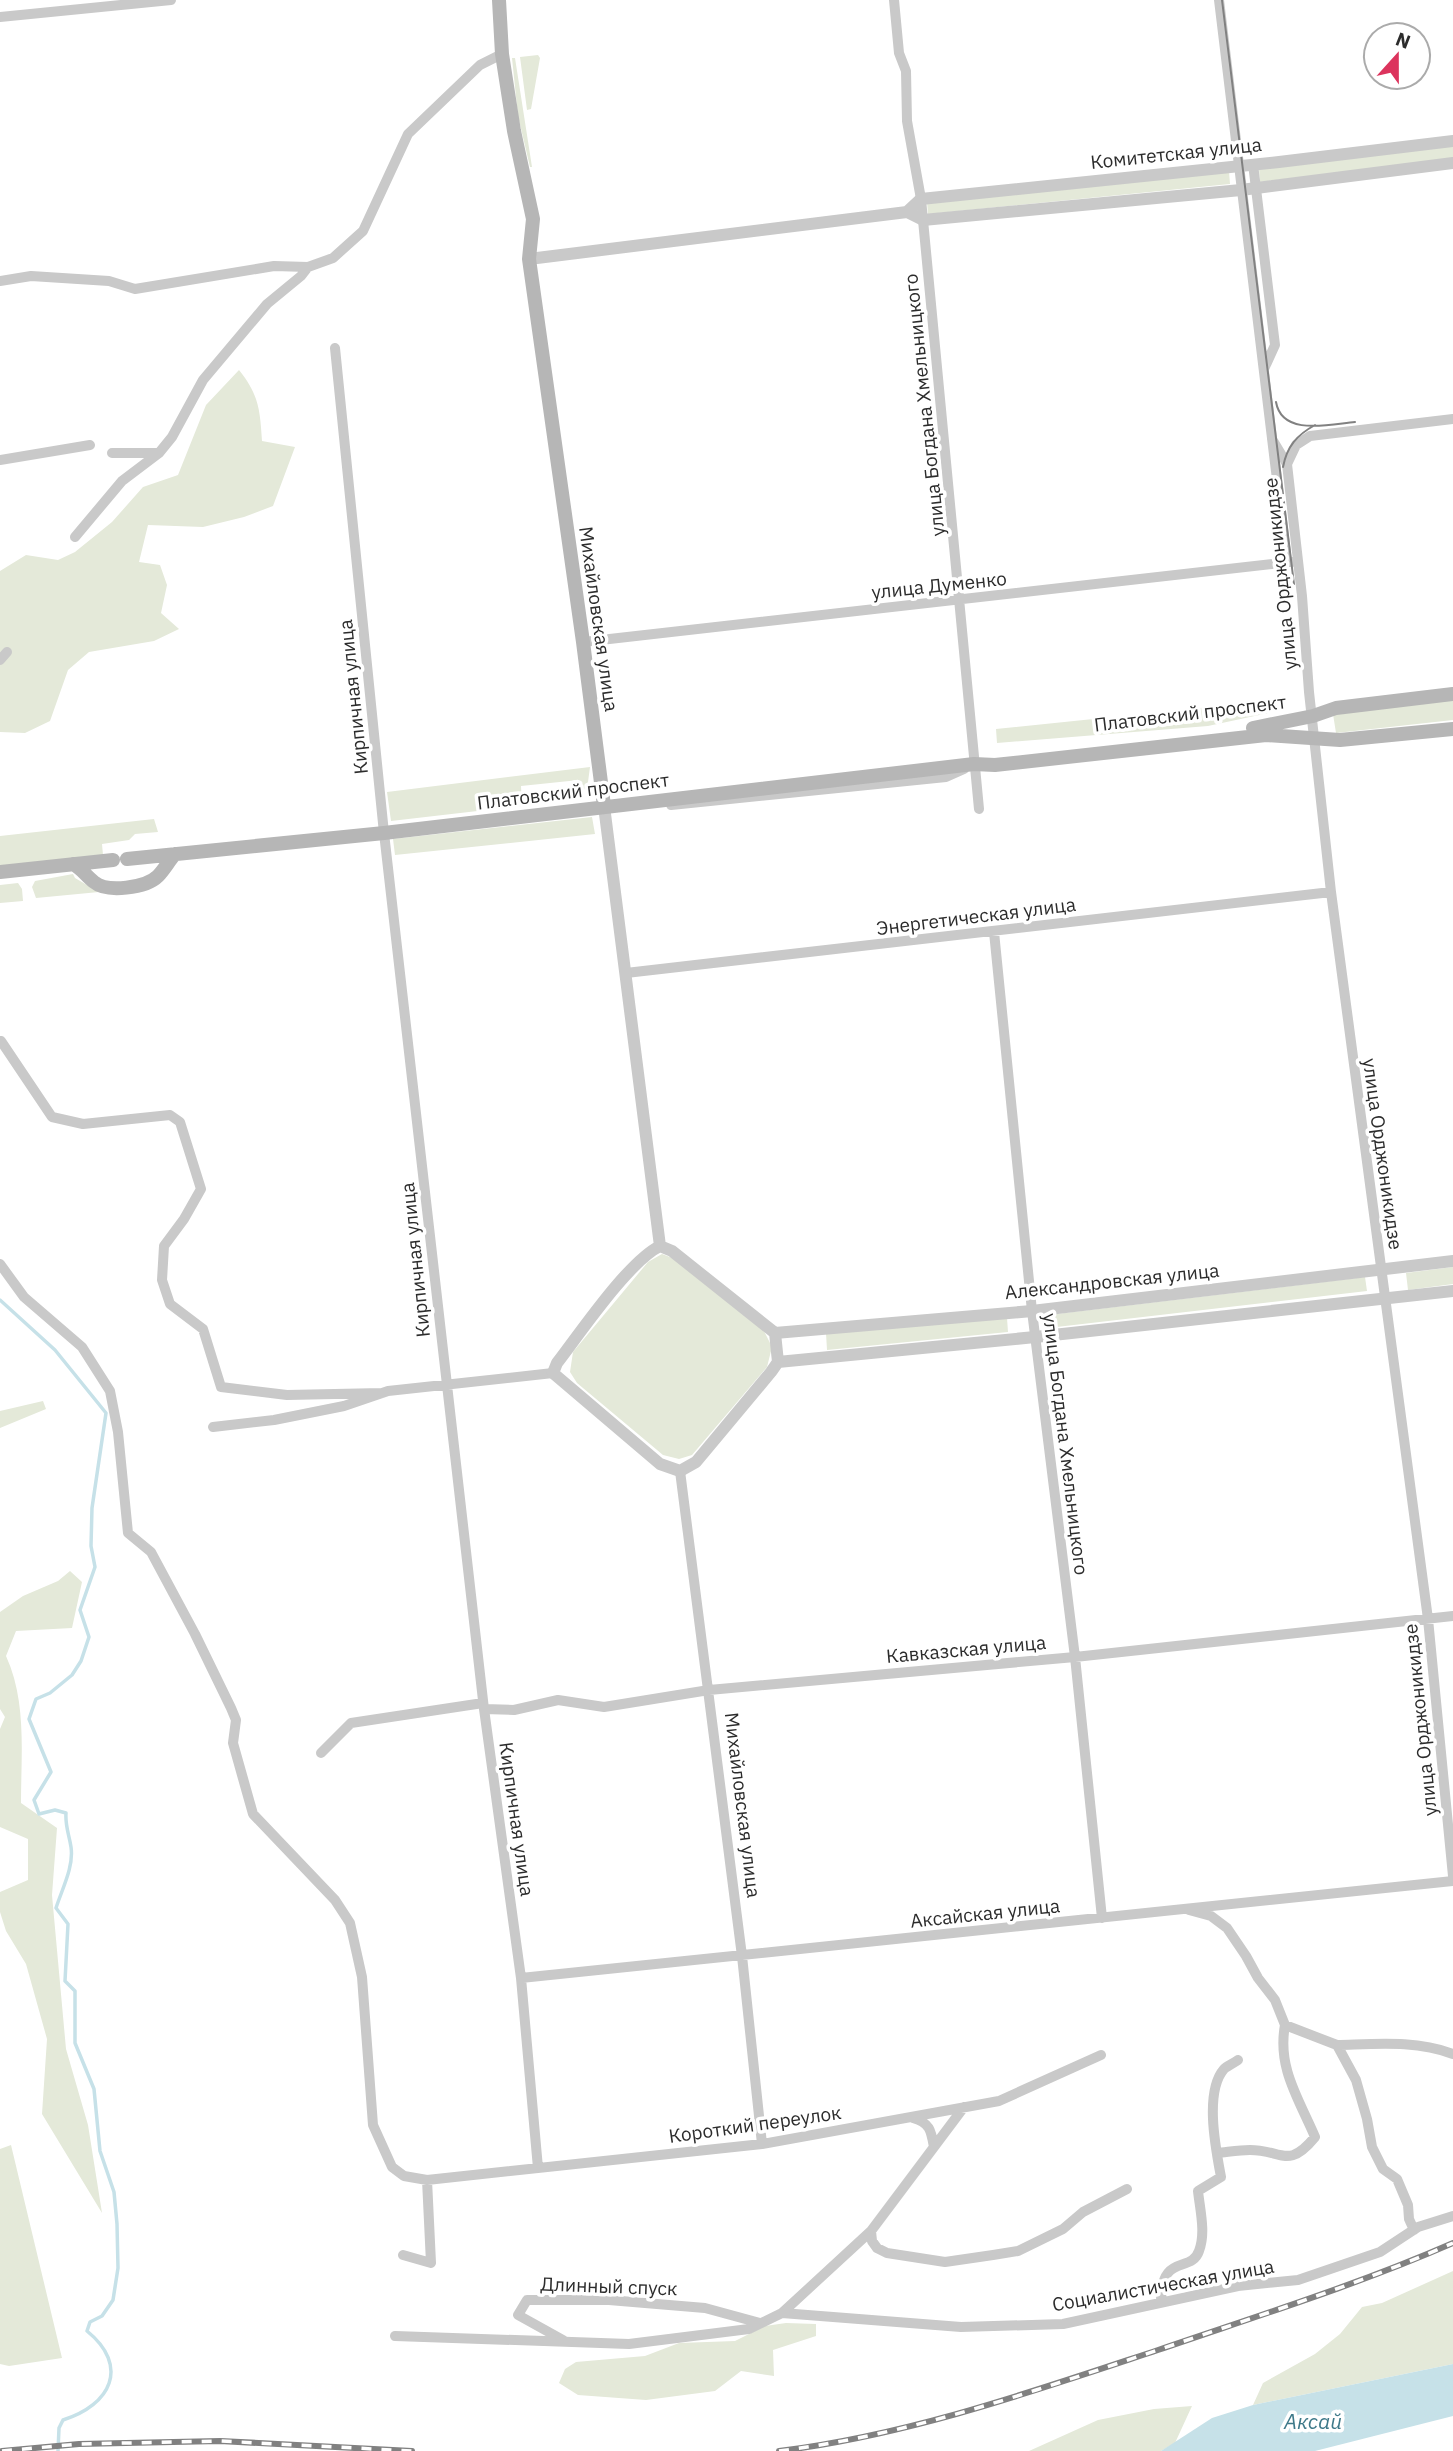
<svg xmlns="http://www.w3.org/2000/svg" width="1453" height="2451" viewBox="0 0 1453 2451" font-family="'IBM Plex Sans',sans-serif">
<rect width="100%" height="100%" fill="#fff"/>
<!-- green -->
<path fill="#e4e9d9" d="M538 55 540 58 531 109 527 110 520 57Z
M512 58H515L532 167H530L518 116Z
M1453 145V159L1260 182 1259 168Z
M1229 171 1230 184 928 214 927 202Z
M239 370C259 395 260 410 262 441L295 447 273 506 244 517 203 527 148 525 139 562 160 565 167 585 161 613 179 629 154 641 89 652 68 670 50 721 25 733 0 732V571L26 555 58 560 75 552 112 522 143 487 178 475 206 405Z
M1278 700V711L1208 726 997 743 996 729Z
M1453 700V720L1336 733 1333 714Z
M590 767 588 782 580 797 579 780 521 786 522 806 391 821 387 792Z
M592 817 595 834 395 855 393 839Z
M154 819 158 832 135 834 129 840 102 844 103 855 0 866V836Z
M73 874 75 878 99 892 36 898 32 887 35 881Z
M18 883 22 889 23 901 0 903V885Z
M662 1254 675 1259 764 1331 772 1347 767 1367 692 1455 679 1459 663 1455 577 1383 570 1372 573 1352 648 1262Z
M1453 1267V1284L1408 1290 1406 1273Z
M1365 1277 1367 1291 1048 1328V1315Z
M1007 1318 1008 1332 827 1350 826 1333Z
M43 1401 46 1409 0 1428V1411Z
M70 1571 82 1582 72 1628 16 1631 6 1656C27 1702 21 1753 21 1803L57 1828 52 1895 66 2049 88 2125 102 2213 42 2114 47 2039 26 1964 6 1931 0 1912V1892L28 1880V1839L0 1827V1729L5 1717 0 1709V1612L23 1596 58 1581Z
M11 2145 62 2358 9 2366 0 2364V2149Z
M1453 2271V2364L1253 2405 1263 2383 1315 2354 1340 2334 1362 2307 1382 2303Z
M786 2323 816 2324V2336L773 2350 774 2376 741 2371 715 2391 646 2400 578 2395 559 2383 565 2369 576 2362 645 2356 679 2343 735 2341 765 2326Z
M1192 2406 1175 2443 1161 2451H1029L1098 2420 1154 2409Z"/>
<!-- water -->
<path fill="#c6e1e8" d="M1453 2364V2416L1315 2451H1161L1212 2418 1253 2405Z"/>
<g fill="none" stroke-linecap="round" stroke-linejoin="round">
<!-- stream -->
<path stroke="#c6e1e8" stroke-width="3.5" d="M0 1300 55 1350 106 1413 92 1508 91 1546 95 1567 80 1610 89 1637 81 1661 72 1675 50 1693 36 1699 29 1719 51 1772 34 1800 39 1814 55 1810 66 1813C65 1826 69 1834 71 1847 74 1867 62 1889 56 1908L68 1924 65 1981 75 1991V2043L94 2089 100 2151 114 2192 117 2224 118 2268 113 2300 102 2316 90 2322 87 2331C130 2366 111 2405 63 2420L59 2428 58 2451"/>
<!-- minor -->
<path stroke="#c9c9c9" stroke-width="10" d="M894 0 899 53 906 71 907 121 921 199 979 809
M1219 0 1287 562
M0 17 171 0
M1253 164 1275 345 1264 369
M0 281 31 276 109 281 135 289 274 266 308 267 333 258 363 231 408 134 480 65 502 54
M335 348 384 833 484 1709 521 1978 538 2168
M1272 439 1287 464 1302 596 1309 692 1331 892 1428 1619 1453 1876
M112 453H158
M0 460 90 445
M1287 464 1296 445 1310 436 1453 419
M75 537 122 481 159 453 172 437 203 380 267 304 301 276 308 267
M583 642 1298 561
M0 660 7 652
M671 805 946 777 964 769
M994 932 1032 1311 1075 1657 1102 1918
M626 973 1331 892
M1 1041 52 1117 83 1124 170 1115 180 1122 201 1189 184 1219 164 1246 162 1280 170 1304 203 1329 221 1387 287 1395 382 1393
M0 1264 24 1297 82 1347 110 1391 118 1432 128 1533 151 1552 195 1634 231 1708 236 1720 233 1743 253 1814 335 1900 350 1923 362 1977 373 2125 392 2167 404 2176 427 2180 762 2144 999 2101 1101 2055
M213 1427 274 1420 344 1406 388 1391 553 1373
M680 1471 742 1956 762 2144
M484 1709 514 1710 558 1700 604 1707 709 1690 1075 1657 1453 1616
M321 1753 351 1723 483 1703
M1189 1910 1211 1916 1227 1928 1246 1956 1258 1978 1275 2000 1285 2025 1337 2045 1356 2080 1367 2119 1372 2147 1383 2169 1397 2179 1408 2205 1409 2219 1414 2230
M521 1978 1453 1881
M1337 2045C1377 2044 1416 2040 1453 2054
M913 2118C930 2123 931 2130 934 2147
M1217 2153C1228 2152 1239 2150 1250 2150 1282 2150 1288 2170 1315 2137 1299 2099 1277 2068 1285 2025
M871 2231 872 2241 877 2248 887 2253 945 2262 993 2255 1018 2251 1063 2229 1083 2212 1127 2189
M403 2255 431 2263 427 2180
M1161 2302C1161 2252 1191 2274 1199 2251 1206 2233 1200 2210 1198 2191L1221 2177C1216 2150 1204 2092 1224 2069 1227 2066 1234 2063 1238 2060
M782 2313 961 2327 1063 2324 1238 2286 1298 2280 1380 2252 1418 2227 1453 2216
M395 2336 629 2344 749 2329 782 2313 871 2231 964 2107
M563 2340 518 2315 527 2300H609L705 2308 760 2323"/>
<!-- tertiary -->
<path stroke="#c9c9c9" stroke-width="12" d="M907 212 921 199 1279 162 1453 141
M529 259 907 212 923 220 1241 190 1453 163
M604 806 660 1246
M660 1246 672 1251 775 1333 778 1362 771 1372 696 1462 680 1471 660 1464 553 1373 557 1363C581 1332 628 1262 660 1246Z
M775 1333 1032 1311 1453 1261
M778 1362 1035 1337 1453 1291"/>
<!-- secondary -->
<path stroke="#b6b6b6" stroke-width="14" d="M499 0 502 54 514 131 533 219 529 259 583 642 604 806
M1253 728 1313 716 1336 708 1453 694
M127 859 384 833 974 764 995 765 1266 735 1340 740 1453 729
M73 864C82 869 86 876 94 882 107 893 146 888 158 876 164 870 169 861 175 854
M0 872 113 860"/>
<!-- tram -->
<path stroke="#818181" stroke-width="2" d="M1222 0 1294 584
M1276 402C1282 437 1331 424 1355 422
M1283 467C1287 446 1297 435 1315 425"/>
<defs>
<path id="rail" d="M2 2451 79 2444 220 2441 412 2451
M779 2451C909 2435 1034 2391 1158 2350 1257 2316 1357 2285 1453 2243"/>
</defs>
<!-- rail casing -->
<use href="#rail" stroke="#818181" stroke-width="6"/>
<!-- rail -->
<use href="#rail" stroke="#fff" stroke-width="3.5" stroke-dasharray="10" stroke-linecap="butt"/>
</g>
<g text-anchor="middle" stroke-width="7" stroke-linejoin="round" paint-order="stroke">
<!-- street labels -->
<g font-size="19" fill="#2c2c2c" stroke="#fff">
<text transform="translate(1176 153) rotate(-6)" y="7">Комитетская улица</text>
<text transform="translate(924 405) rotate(-96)" y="7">улица Богдана Хмельницкого</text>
<text transform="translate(1280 574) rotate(-96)" y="7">улица Орджоникидзе</text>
<text transform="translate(939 585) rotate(-6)" y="7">улица Думенко</text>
<text transform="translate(599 619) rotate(82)" y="7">Михайловская улица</text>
<text transform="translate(353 697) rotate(-96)" y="7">Кирпичная улица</text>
<text transform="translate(1190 713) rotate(-7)" y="7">Платовский проспект</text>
<text transform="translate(573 791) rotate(-7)" y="7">Платовский проспект</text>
<text transform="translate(976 916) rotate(-7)" y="7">Энергетическая улица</text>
<text transform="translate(1383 1154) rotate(82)" y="7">улица Орджоникидзе</text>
<text transform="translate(415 1260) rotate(-96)" y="7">Кирпичная улица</text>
<text transform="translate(1112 1281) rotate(-6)" y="7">Александровская улица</text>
<text transform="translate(1066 1444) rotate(83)" y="7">улица Богдана Хмельницкого</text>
<text transform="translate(966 1649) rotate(-5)" y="7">Кавказская улица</text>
<text transform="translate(1420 1720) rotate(-96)" y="7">улица Орджоникидзе</text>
<text transform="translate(743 1805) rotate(83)" y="7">Михайловская улица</text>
<text transform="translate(517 1819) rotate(82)" y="7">Кирпичная улица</text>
<text transform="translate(985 1913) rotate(-6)" y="7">Аксайская улица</text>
<text transform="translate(755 2124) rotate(-8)" y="7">Короткий переулок</text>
<text transform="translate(1163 2285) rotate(-10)" y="7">Социалистическая улица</text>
<text transform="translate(609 2286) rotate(2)" y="7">Длинный спуск</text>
</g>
<!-- water labels -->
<g font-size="21" font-style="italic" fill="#3e7989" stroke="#fff">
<text x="1313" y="2429">Аксай</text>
</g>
</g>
<!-- north arrow -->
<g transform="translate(1397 56) rotate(21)"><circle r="33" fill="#ffffff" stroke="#ababab" stroke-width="2"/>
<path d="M0-5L12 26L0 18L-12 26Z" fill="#dc345d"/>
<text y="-10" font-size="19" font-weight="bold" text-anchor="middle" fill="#2c2c2c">N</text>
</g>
</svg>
